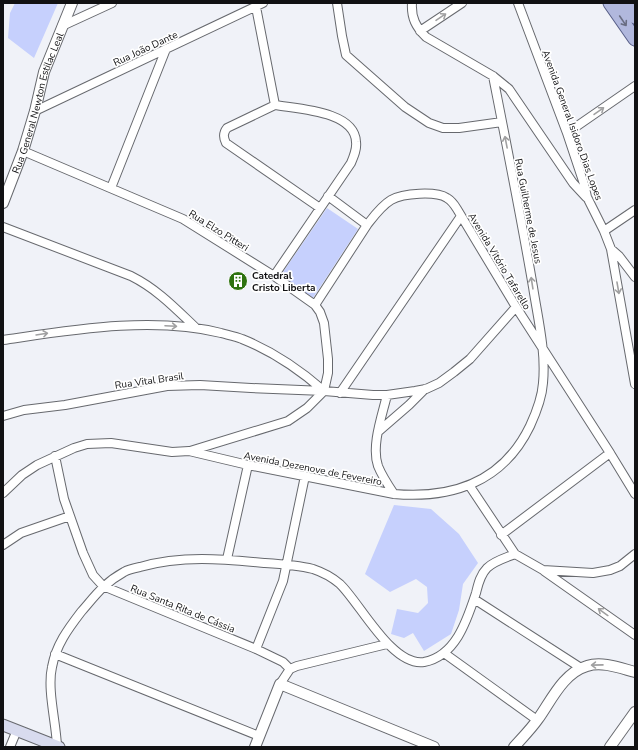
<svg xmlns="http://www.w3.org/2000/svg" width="638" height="750" viewBox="0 0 638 750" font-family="'Nunito Sans',sans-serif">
<rect width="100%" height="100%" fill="#f0f2f8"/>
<!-- green -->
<path fill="#c6d0fd" d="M15 3H58L34 58 8 38 10 13Z
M327 208 358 229 313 298 281 275Z
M394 505 431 509 459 534 478 563 463 584 459 610 451 634 424 651 413 633 404 638 391 634 397 609 418 613 428 603 427 587 416 579 390 592 365 574Z"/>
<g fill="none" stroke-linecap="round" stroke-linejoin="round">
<defs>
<path id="minor" d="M337 3 342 36 346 55 405 107 429 123 443 128H459L502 122
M412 3C411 18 416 27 426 37L493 76 509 89 573 183 586 197
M518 3 567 133 584 184 587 197 604 231 611 249 635 384
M256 7 275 105
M62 26 112 3
M420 31 462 3
M275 105 227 128C223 133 223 137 226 143L320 208
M35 111 263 3
M567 133 635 86
M23 151 183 219 274 276 315 305 320 312 324 323 328 359V373L324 391 307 408 288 421 190 451
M111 188 166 49
M328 196 367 225
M3 227 131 276C157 289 175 308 195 327
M604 231 635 210
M611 249 619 256 635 277
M274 276 351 163C354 156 357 149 356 142 355 111 298 109 275 105
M315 305 367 225C374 216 381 206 391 200 403 193 436 191 447 198 452 201 454 204 457 209L516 307 610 453 635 494
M3 340C72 330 152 316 221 333 228 335 235 336 242 339 272 351 299 369 324 391
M340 393 461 216
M387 395C382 416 371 446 378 466 382 476 388 485 394 494
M3 416 24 410 65 405 167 386 200 385 251 388 324 391 373 395H387L415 391 426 389 439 383 454 372 470 359 516 307
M379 431 409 405 425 389
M55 456 64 499 83 553 93 575 103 586 256 649 283 662 290 669
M469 485 515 554
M3 493 22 475 37 465 74 448 87 444 111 443 172 452 189 451 248 465 394 494C452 499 503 482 530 426 536 413 542 398 543 383 546 351 538 319 533 287 521 217 507 147 493 76
M501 535 610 453
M3 545 21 533 70 516
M227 559 248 465
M544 571 635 635
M474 599 581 668
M256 649 283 581 305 476
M444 653 537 720
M55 654 259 736
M290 669 297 666 387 644
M280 684 290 669
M57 746C56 722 47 689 52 667 56 645 68 629 81 612 95 596 104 583 124 572 129 569 135 568 140 567 181 555 223 559 264 563 280 564 297 565 313 569 322 572 333 578 340 584 360 603 392 667 424 662 456 656 467 620 476 593 478 585 480 575 487 568 494 561 505 558 515 554L543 570 593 573 610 570 620 566 635 554
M10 747 17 730"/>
<g id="tertiary">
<path id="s1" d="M3 203 23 151 35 111 44 72 72 3"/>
<path d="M255 747 280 684 434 747"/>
<path d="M514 747C522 738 531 729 538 719 551 701 563 673 587 666 602 661 620 668 635 672"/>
<path d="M610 747 635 712"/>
</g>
<path id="secondary" d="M3 725 59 747"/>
<path id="primary" d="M610 3 635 39
M625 3 635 17"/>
</defs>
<!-- minor casing -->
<use href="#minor" stroke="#67696e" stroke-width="10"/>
<!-- tertiary casing -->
<use href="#tertiary" stroke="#67696e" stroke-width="12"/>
<!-- secondary casing -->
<use href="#secondary" stroke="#67696e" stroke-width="13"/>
<!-- primary casing -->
<use href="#primary" stroke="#575e87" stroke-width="15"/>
<!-- minor -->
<use href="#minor" stroke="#fff" stroke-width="8"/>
<!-- tertiary -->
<use href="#tertiary" stroke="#fff" stroke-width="10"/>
<!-- secondary -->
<use href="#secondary" stroke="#d8dbee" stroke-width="11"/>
<!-- primary -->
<use href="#primary" stroke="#b1b8dd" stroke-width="13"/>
</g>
<!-- one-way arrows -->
<defs><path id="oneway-shaft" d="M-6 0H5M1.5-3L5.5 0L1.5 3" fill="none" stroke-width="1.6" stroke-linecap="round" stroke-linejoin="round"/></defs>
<g stroke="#a0a0a1">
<use href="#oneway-shaft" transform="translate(441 17) rotate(-34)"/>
<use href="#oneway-shaft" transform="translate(599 111) rotate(-35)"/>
<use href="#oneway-shaft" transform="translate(506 142) rotate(-101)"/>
<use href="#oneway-shaft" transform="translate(532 283) rotate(-99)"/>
<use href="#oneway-shaft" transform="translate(618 288) rotate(80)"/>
<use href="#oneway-shaft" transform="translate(171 326) rotate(3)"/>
<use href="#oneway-shaft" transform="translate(42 334) rotate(-9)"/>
<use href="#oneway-shaft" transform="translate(603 612) rotate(-144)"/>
<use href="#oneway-shaft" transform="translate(597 665) rotate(179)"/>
</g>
<use stroke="#696d82" href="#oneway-shaft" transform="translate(623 21) rotate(56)"/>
<!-- icons -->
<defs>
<symbol id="building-disc" viewBox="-11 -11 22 22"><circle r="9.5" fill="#2e720f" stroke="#fff"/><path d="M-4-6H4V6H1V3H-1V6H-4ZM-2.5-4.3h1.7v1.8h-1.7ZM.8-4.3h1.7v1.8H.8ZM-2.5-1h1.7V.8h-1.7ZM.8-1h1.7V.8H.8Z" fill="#fff"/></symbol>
</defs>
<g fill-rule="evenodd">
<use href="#building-disc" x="227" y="270" width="22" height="22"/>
</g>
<g text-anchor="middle" stroke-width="3.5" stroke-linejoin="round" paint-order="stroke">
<!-- street labels -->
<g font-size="10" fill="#111113" stroke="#fff">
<text transform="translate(145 48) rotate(-25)" y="4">Rua João Dante</text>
<text dy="4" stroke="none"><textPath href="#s1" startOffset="106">Rua General Newton Estilac Leal</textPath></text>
<text transform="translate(573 125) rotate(70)" y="4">Avenida General Isidoro Dias Lopes</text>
<text transform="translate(529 211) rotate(79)" y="4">Rua Guilherme de Jesus</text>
<text transform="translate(219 230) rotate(32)" y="4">Rua Elzo Pitteri</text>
<text transform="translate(500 261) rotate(59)" y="4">Avenida Vitório Tafarello</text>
<text transform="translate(149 380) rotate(-8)" y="4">Rua Vital Brasil</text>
<text transform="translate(313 468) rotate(11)" y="4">Avenida Dezenove de Fevereiro</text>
<text transform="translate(183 608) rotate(22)" y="4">Rua Santa Rita de Cássia</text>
</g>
<!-- poi labels -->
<g font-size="10" font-weight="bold" fill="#111113" stroke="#fff" text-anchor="start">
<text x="252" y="279">Catedral<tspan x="252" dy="12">Cristo Liberta</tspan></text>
</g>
</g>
<!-- border -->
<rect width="638" height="750" fill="none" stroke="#111113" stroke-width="8"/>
</svg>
